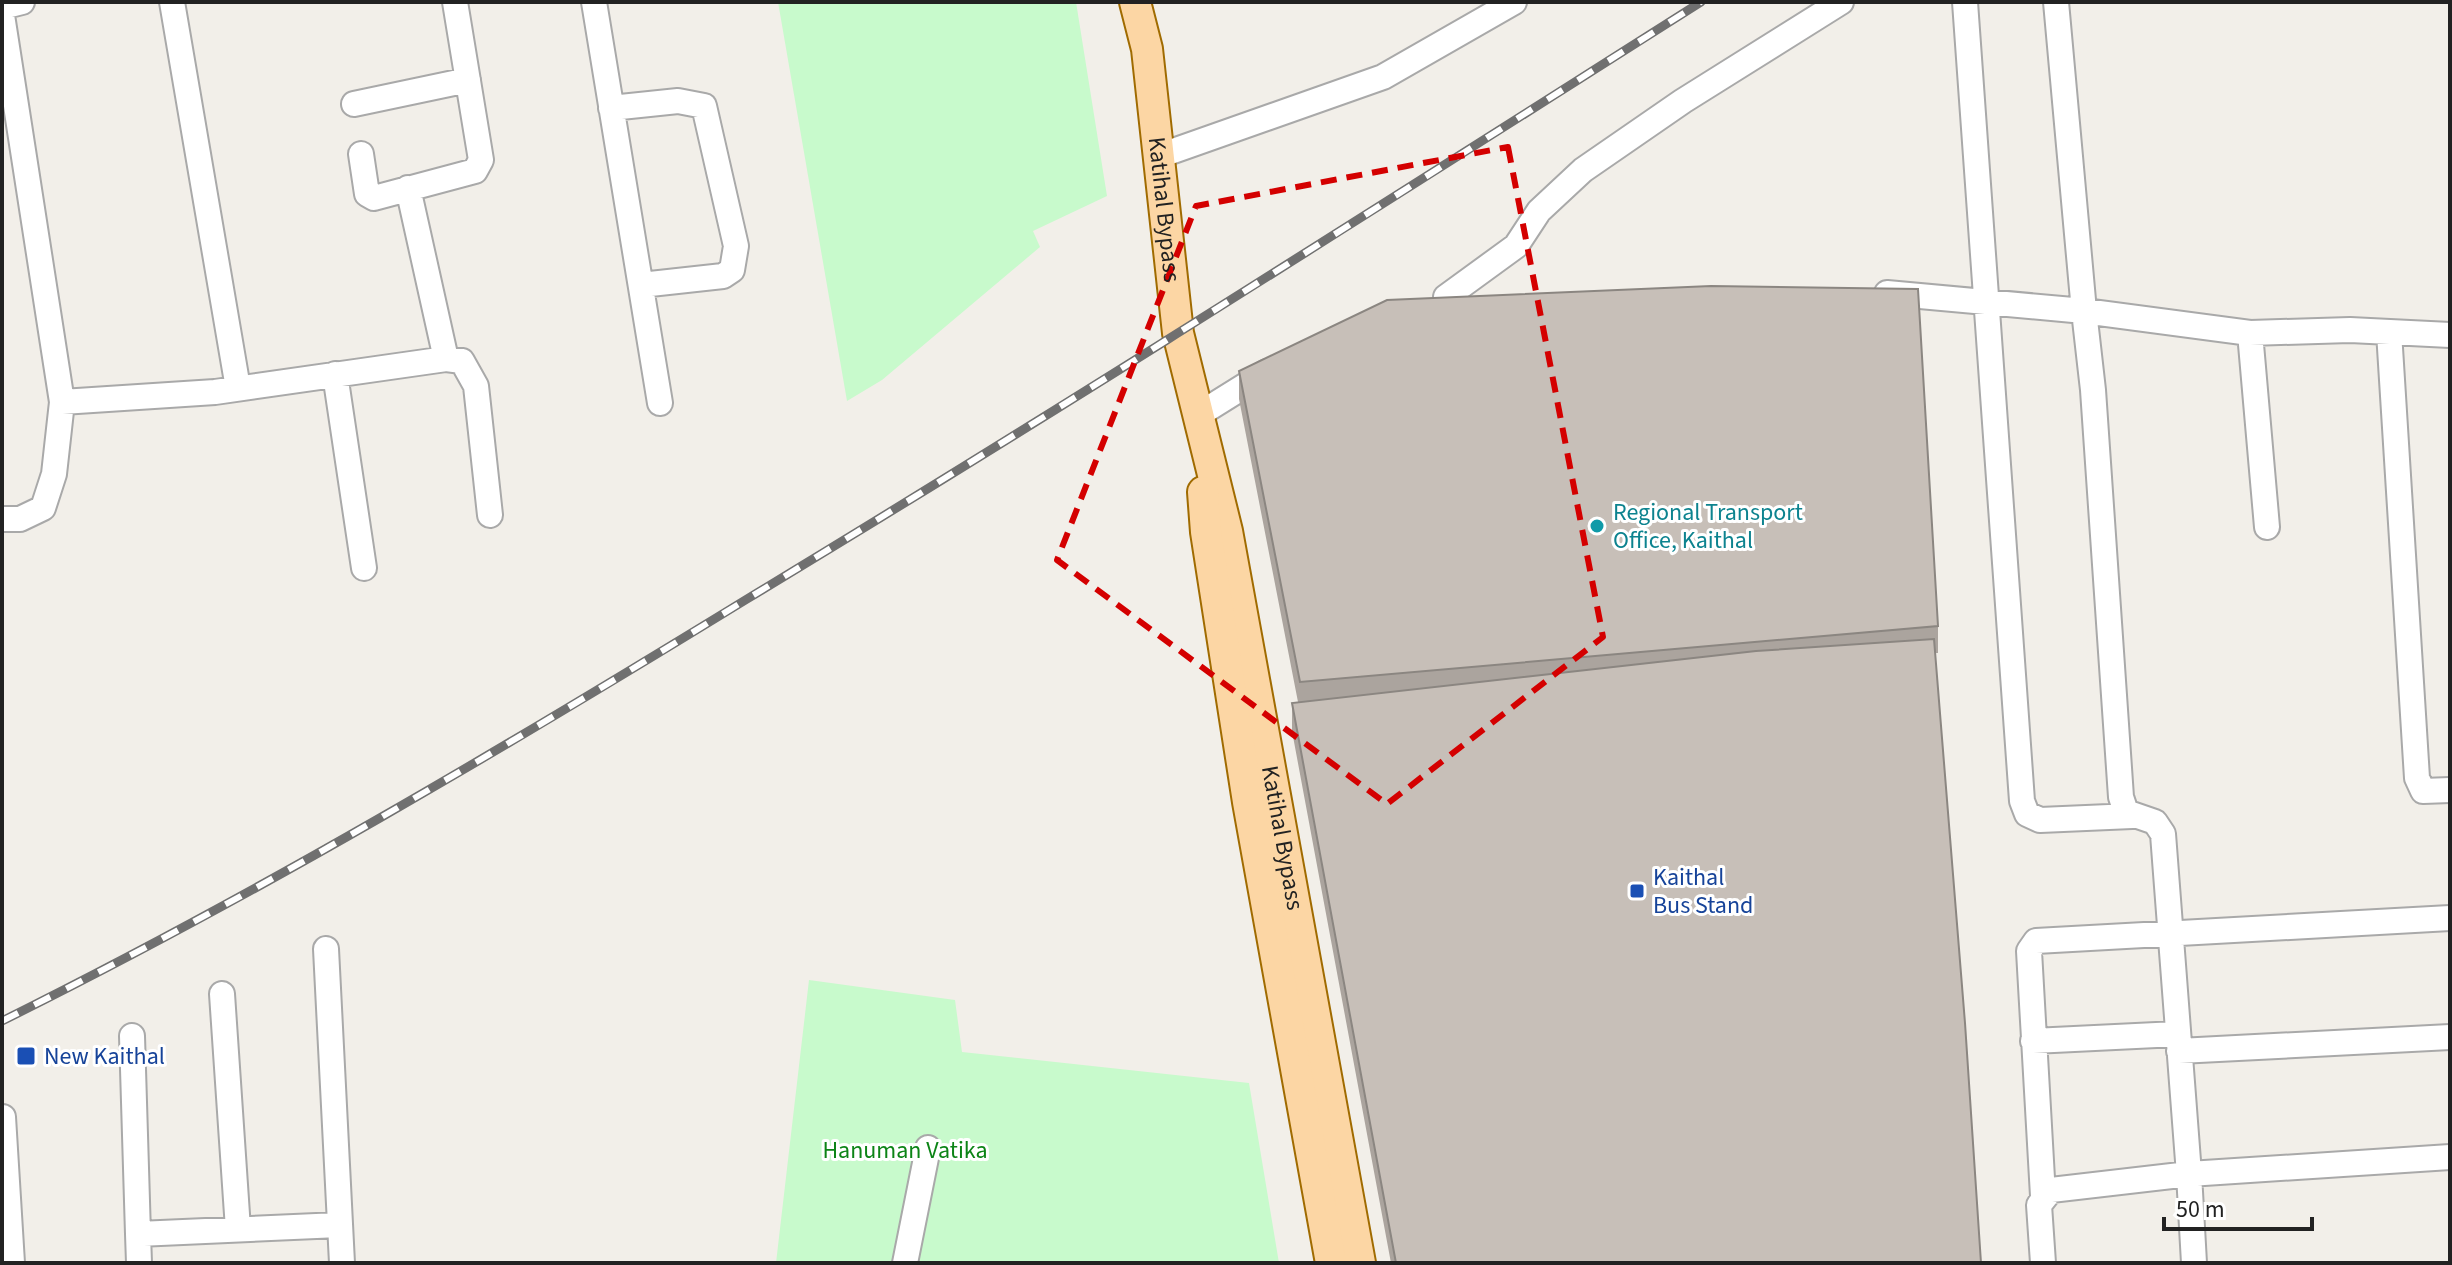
<svg xmlns="http://www.w3.org/2000/svg" width="2452" height="1265" viewBox="0 0 2452 1265" font-family="'Source Sans 3',sans-serif">
<rect width="100%" height="100%" fill="#f2efe9"/>
<!-- park -->
<path fill="#c8facc" d="M778 2H1076L1107 196 1033 231 1040 247 882 380 847 401Z
M809 980 955 1000 962 1052 1249 1083 1279 1263H776Z"/>
<g fill="none" stroke-linecap="round" stroke-linejoin="round">
<defs>
<path id="minor" d="M172 2 238 388
M594 2 660 403
M1965 2 2022 801 2027 814 2040 820 2132 816
M2056 2 2084 311 2250 333 2350 330 2450 335
M2 7 22 2
M2 15 62 402 54 474 43 508 20 519H2
M354 104 468 80
M611 108 678 101 704 106 736 246 732 270 723 276 641 285
M361 154 367 194 374 198 475 171 481 160 455 2
M1159 156 1383 77 1514 2
M408 188 446 359
M1887 293 2084 311 2093 390 2121 797 2126 812 2155 822 2163 834 2189 1174 2051 1190 2039 1205 2043 1263
M1446 297 1516 246 1539 211 1583 170 1683 101 1841 2
M2389 332 2417 778 2423 791 2450 790
M2250 333 2267 527
M335 374 364 568
M62 402 215 392 446 359 462 361 476 386 490 515
M1198 415 1267 372
M326 949 342 1263
M222 994 238 1229
M132 1036 138 1234
M2033 1041 2177 1034
M2179 1051 2450 1037
M3 1117 12 1263
M2043 1196 2029 951 2036 941 2450 918
M139 1263 138 1234 339 1225
M905 1263 928 1148
M2194 1263 2189 1174 2450 1157"/>
<g id="major">
<path id="s1" d="M1135 2 1147 49 1178 333 1227 531 1360 1263"/>
<path d="M1203 492 1206 532 1248 802 1331 1263"/>
</g>
</defs>
<!-- minor casing -->
<use href="#minor" stroke="#a9a9a9" stroke-width="28"/>
<!-- major casing -->
<use href="#major" stroke="#a06b00" stroke-width="34"/>
<!-- minor -->
<use href="#minor" stroke="#fff" stroke-width="24"/>
<!-- major -->
<use href="#major" stroke="#fcd6a4" stroke-width="30"/>
<defs>
<path id="rail" d="M2 1021C258 894 504 748 747 599 1068 405 1384 203 1701 2"/>
</defs>
<!-- rail casing -->
<use href="#rail" stroke="#707070" stroke-width="9"/>
<!-- rail -->
<use href="#rail" stroke="#fff" stroke-width="6" stroke-dasharray="18" stroke-linecap="butt"/>
</g>
<!-- wall -->
<path fill="#aba49e" d="M1239 371 1938 626V653H1935L1981 1263H1391L1292 731V703L1298 702 1239 399Z"/>
<!-- building -->
<path fill="#c7bfb8" stroke="#8b8681" stroke-width="2" d="M1711 286 1918 289 1938 626 1300 682 1239 371 1387 300Z
M1934 639 1965 1023 1981 1263H1396L1292 703 1756 651Z"/>
<!-- marked area -->
<path fill="none" stroke="#d40000" stroke-width="6" stroke-dasharray="16 10" stroke-linejoin="round" d="M1508 147 1603 637 1387 804 1057 560 1196 206Z"/>
<!-- markers -->
<circle fill="#0f9aa8" stroke="#fff" stroke-width="3" cx="1597" cy="526" r="8"/>
<g fill="#1a4fb4" stroke="#fff" stroke-width="3">
<rect x="1629" y="883" width="16" height="16" rx="4"/>
<rect x="16" y="1046" width="20" height="20" rx="4"/>
</g>
<g text-anchor="middle" stroke-width="6" stroke-linejoin="round" paint-order="stroke">
<!-- street labels -->
<g font-size="24" fill="#222" stroke="#fff">
<text dy="8" stroke="none"><textPath href="#s1" startOffset="210">Katihal Bypass</textPath></text>
<text dy="8" stroke="none"><textPath href="#s1" startOffset="850">Katihal Bypass</textPath></text>
</g>
<!-- culture labels -->
<g font-size="24" fill="#0d838f" stroke="#fff" text-anchor="start">
<text x="1613" y="520">Regional Transport<tspan x="1613" dy="28">Office, Kaithal</tspan></text>
</g>
<!-- transit labels -->
<g font-size="24" fill="#164399" stroke="#fff" text-anchor="start">
<text x="1653" y="885">Kaithal<tspan x="1653" dy="28">Bus Stand</tspan></text>
<text x="44" y="1064">New Kaithal</text>
</g>
<!-- park labels -->
<g font-size="24" fill="#0c8416" stroke="#fff">
<text x="905" y="1158">Hanuman Vatika</text>
</g>
</g>
<!-- border -->
<rect width="2452" height="1265" fill="none" stroke="#222222" stroke-width="8"/>
<!-- scale -->
<path d="M2164 1217v12h148v-12" fill="none" stroke="#222222" stroke-width="4"/>
<text x="2176" y="1217" font-size="24" fill="#222222" stroke="#ffffff" stroke-width="6" paint-order="stroke">50 m</text>
</svg>
